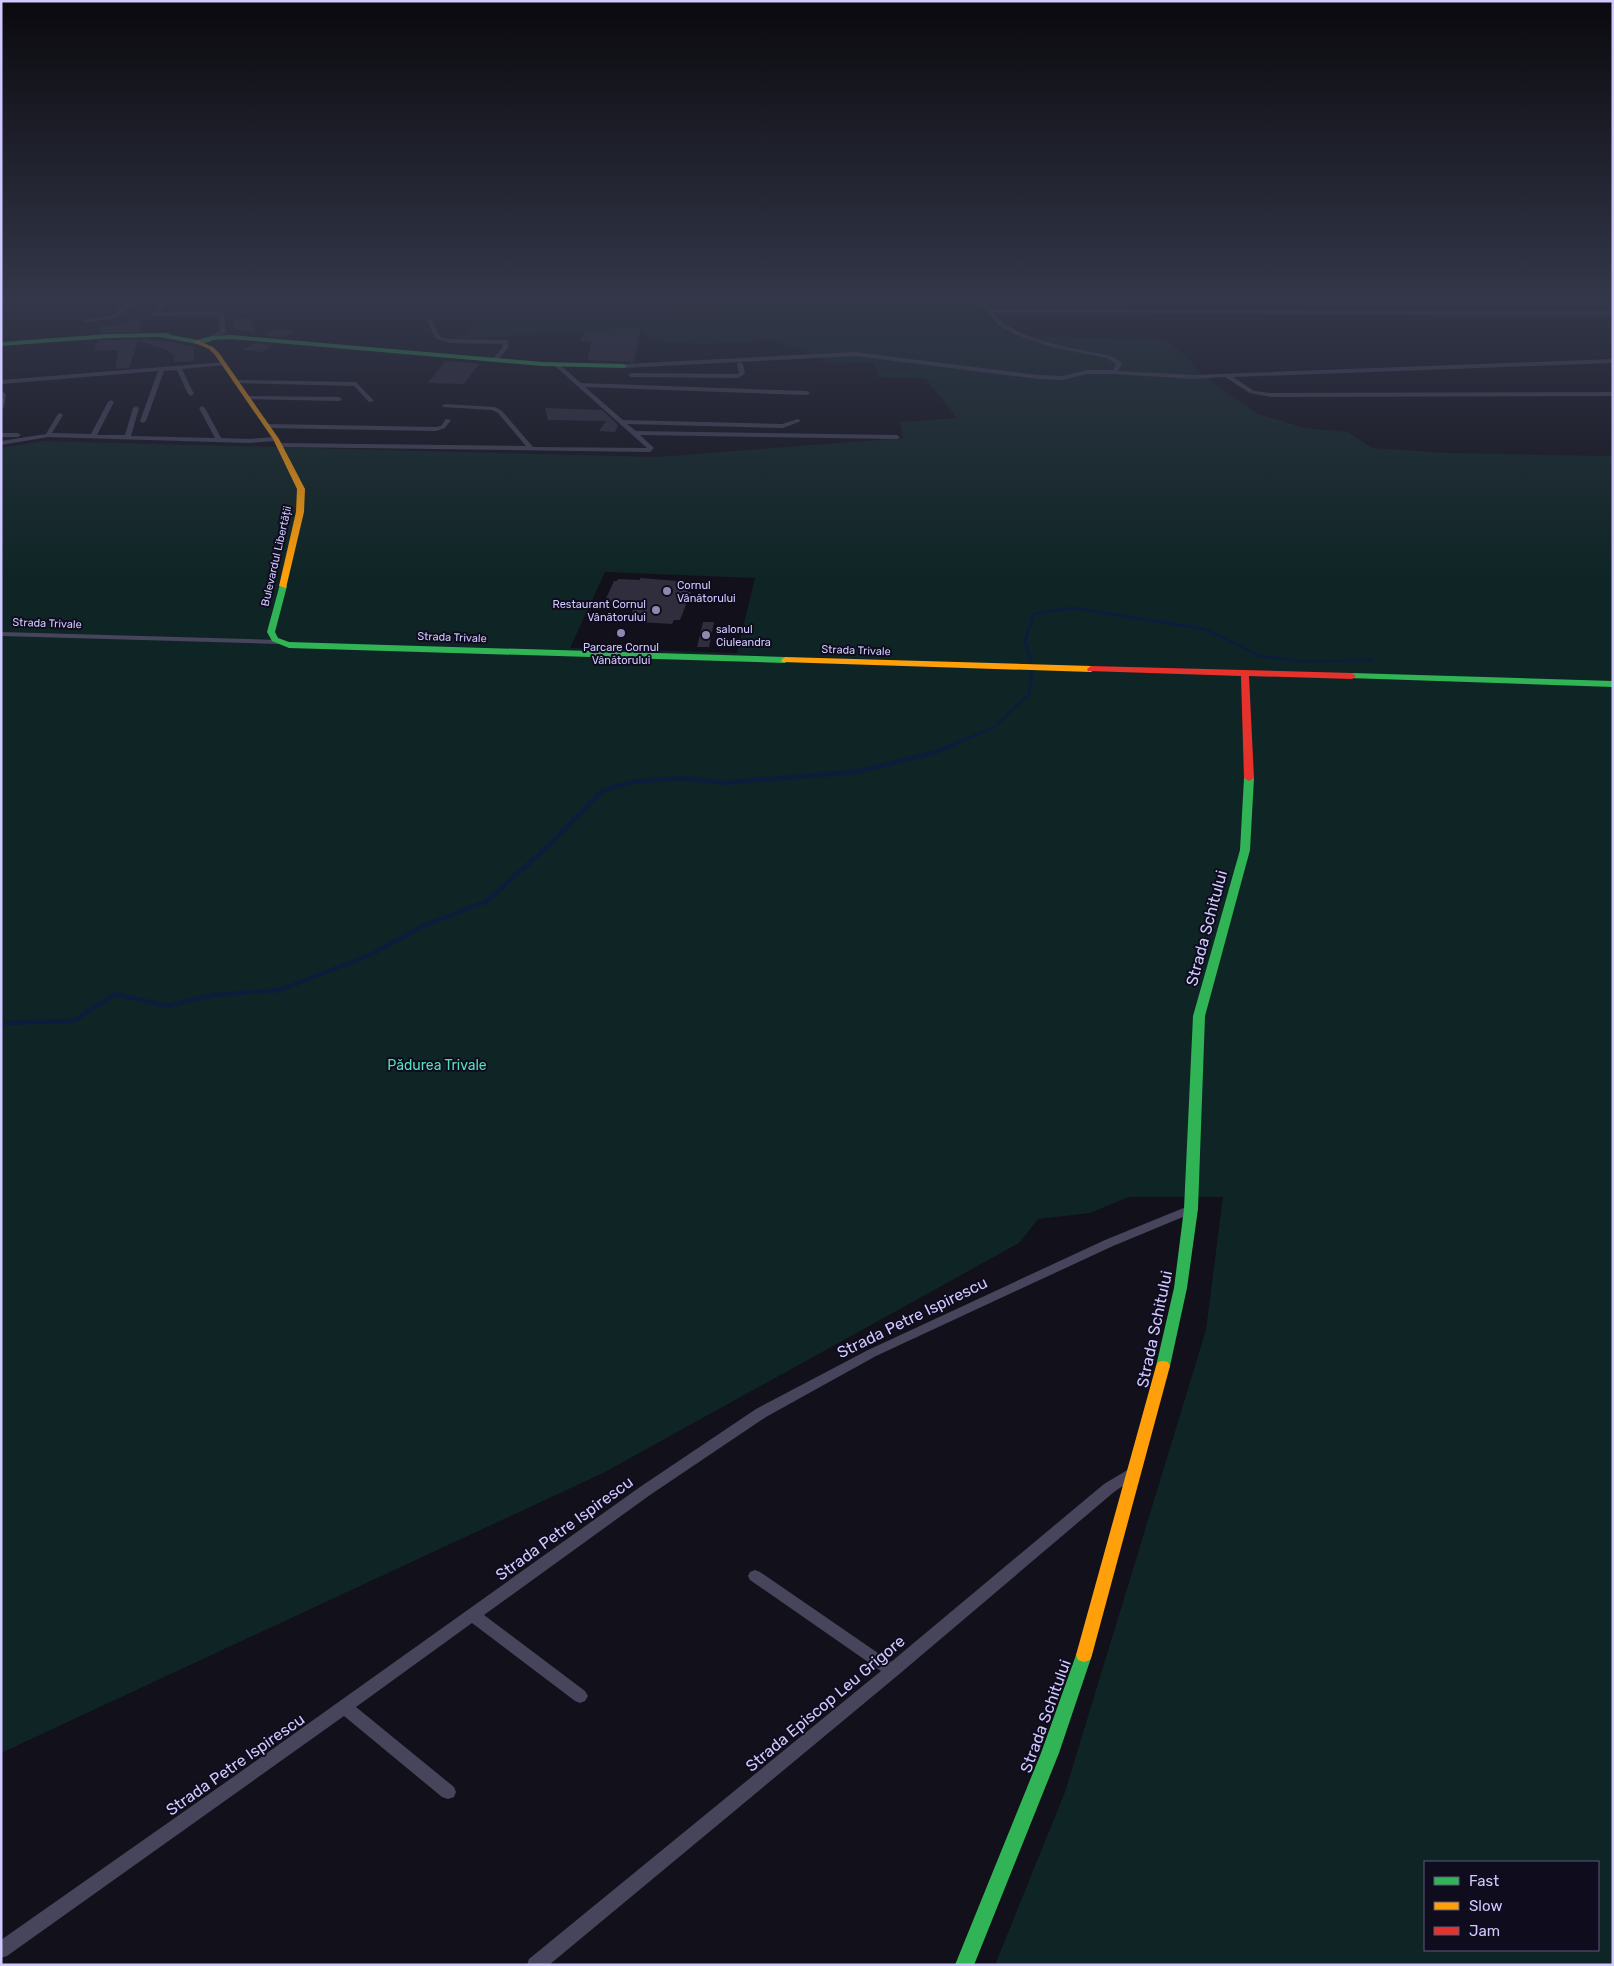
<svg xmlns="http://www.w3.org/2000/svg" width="1614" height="1966" viewBox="0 0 1614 1966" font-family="Rubik,sans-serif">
<rect width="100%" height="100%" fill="#12101a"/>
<!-- green -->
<path fill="#0f2525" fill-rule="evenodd" d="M723 301H976L981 304 993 324 1009 336 1165 339 1189 359 1199 373 1258 414 1305 428 1348 432 1372 448 1447 453 1613 456V1965H995L1065 1792 1206 1330 1223 1197H1129L1090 1213 1038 1219 1019 1243 605 1472 1 1753V448L43 441 656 457 903 438 900 422 957 418 925 378 880 377 872 362 824 364 822 358 774 340 701 344 651 340 641 327 457 339 490 316H654L729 313ZM605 572 755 578 737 653 570 648ZM1425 1862H1598V1950H1425Z"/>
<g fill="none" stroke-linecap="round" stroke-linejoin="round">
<!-- stream-far1 -->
<path stroke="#0c1d3b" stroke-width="3" d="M1032 666 1025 640 1034 614 1073 608 1205 629 1260 656 1302 661 1372 660
M949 746 993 728 1029 694 1032 669"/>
<!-- stream -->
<path stroke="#0c1d3b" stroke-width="4.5" d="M1 1023 73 1021 115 994 167 1006 214 995 280 990 370 955 423 926 487 901 547 847 602 791 631 782 681 778 723 783 855 772 933 753 952 745"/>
</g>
<!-- building -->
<path fill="#302d3d" d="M236 318H248L256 333 238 330 232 326Z
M141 320 139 332 100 333 102 326 127 324V321Z
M641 327 634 362 588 360 591 342 580 341 586 331Z
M275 329 293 331 283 337 264 336Z
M145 339 173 342 194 347V361L174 362 175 355 165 349 138 341 129 368 115 369 118 350 94 351 98 340Z
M254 343 272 345 262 352 243 350Z
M445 361 462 362 479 364 464 384 428 383Z
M545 408 602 410 618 425 615 432 599 431 606 421 548 420Z
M640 578 691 582 688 592H691L680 620H674L672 624 638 622 639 618 630 617 635 605 604 603 614 581H617L618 579 640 580Z
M703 622H714L709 647H697Z"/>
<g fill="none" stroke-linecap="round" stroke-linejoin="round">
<!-- street -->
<path fill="#46455b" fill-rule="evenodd" d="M128 301H134L115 318 86 322 83 320 111 316Z
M166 301H172L158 313 211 311 224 314 226 332 214 338 209 337 220 331 219 316 211 315 153 316 152 313Z
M979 301H984L991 309 1613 311V315L993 313C1015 338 1054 344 1085 351 1098 353 1111 354 1122 363L1118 371 1193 375 1613 359V363L1233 377 1254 391 1271 393 1613 392V396L1271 397 1250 393 1225 377 1193 379 1115 374H1087L1063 380 1039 379 855 356 624 368 621 366 624 364 855 352 1039 375 1063 376 1087 370H1113L1116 364 1107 358 1051 347 1014 334 998 325Z
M427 320H431L440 337 451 339 506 340 509 342 508 348 497 361H493L492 360 502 348 503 344 451 343 436 339Z
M224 362 227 364 226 365 182 369 194 394 191 396 188 394 177 370 164 371 146 421 143 423 140 421 158 371 1 384V380Z
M740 362 743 364 745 374 738 378 631 377 628 375 631 373 737 374 739 373 737 364Z
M555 364H559L581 383 807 391 810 393 807 395 585 387 623 420 782 424 798 419 801 421 783 428 627 424 636 431 897 435 900 437 897 439 640 435 654 448 650 452 279 447 276 445 279 443 526 446 498 413 492 410 443 407 442 406 445 404 495 407 502 411 533 447 647 448 555 366Z
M236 380 356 382 374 401 369 402 354 386 234 383 233 382Z
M3 392 6 394 4 407 1 409V393Z
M247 396 339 397 342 399 339 401 245 399V397Z
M111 400 114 402 97 435H125L133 408 136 406 139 408 131 436 215 438 199 408 202 406 205 408 221 438 248 439 276 437 279 439 276 441 248 443 48 437 1 445V441L46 434 58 414 60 413 63 415 52 433 91 434 108 402Z
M446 419 451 420 445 428 436 431 267 428 264 426 267 424 436 427 441 426Z
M1 433H18L21 435 18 437H1Z
M1 632 278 640 282 642 278 644 1 636Z
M1191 1205 1195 1206 1197 1209 1195 1212 1113 1246 876 1356 766 1417 650 1495 484 1615 585 1691 588 1696 585 1701 580 1703 575 1701 472 1623 356 1707 454 1787 456 1792 454 1797 448 1799 442 1797 344 1716 7 1956 1 1958V1940L236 1775 640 1487 756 1409 868 1350 1105 1240Z
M1134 1466 1139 1467 1141 1471 1139 1475 1114 1492 897 1676 549 1965H527L529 1959 881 1671 750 1580 748 1576 750 1572 755 1570 760 1572 891 1662 1104 1484Z"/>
<!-- fast -->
<path fill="#30b455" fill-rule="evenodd" d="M168 333 171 335 197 340 212 336 231 335 543 362 624 364 627 366 624 368 543 366 231 339 213 340 209 342 197 344 160 337 109 338 1 346V342L109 334Z
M280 584 287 586 275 632 278 638 289 642 785 657 789 660 785 663 289 648 272 641 267 632Z
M1352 673 1613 681V687L1349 678V674Z
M1249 775 1254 778 1250 850 1205 1016 1198 1209 1187 1288 1170 1366 1168 1370 1163 1371 1158 1370 1156 1366 1174 1288 1184 1209 1193 1016 1240 850 1244 778Z
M1084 1648 1090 1650 1092 1655 1059 1753 974 1965H955L1041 1753 1076 1655 1078 1650Z"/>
<!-- slow -->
<path fill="#ff9f0a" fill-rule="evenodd" d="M197 340 213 347 219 353 279 439 305 489 304 512 286 588 279 586 296 512 297 489 273 439 215 355 209 349 195 343 194 342Z
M785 657 1091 666 1095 669 1091 672 782 662 781 660Z
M1163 1361 1168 1362 1170 1366 1092 1655 1090 1660 1084 1662 1078 1660 1076 1655 1156 1366 1158 1362Z"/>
<!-- jam -->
<path fill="#e5322d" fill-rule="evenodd" d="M1091 666 1352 673 1356 676 1352 679 1249 676 1254 778 1249 781 1244 778 1241 676 1088 671 1087 669Z"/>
</g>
<!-- sky -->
<linearGradient id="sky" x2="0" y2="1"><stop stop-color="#0a090e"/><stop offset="0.52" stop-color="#333749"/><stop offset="1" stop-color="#333749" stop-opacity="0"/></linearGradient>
<rect width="1614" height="576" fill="url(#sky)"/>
<!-- markers -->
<g fill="#8e88af" stroke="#0f0c1e" stroke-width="2">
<circle cx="667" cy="591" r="5"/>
<circle cx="656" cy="610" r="5"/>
<circle cx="621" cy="633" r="5"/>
<circle cx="706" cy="635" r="5"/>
</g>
<g text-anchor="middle" stroke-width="4" stroke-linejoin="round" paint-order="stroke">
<!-- far-street labels -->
<g font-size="11" fill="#d0c9ff" stroke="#0f0c1e">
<text transform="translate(276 556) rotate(-77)" y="4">Bulevardul Libertății</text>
<text transform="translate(47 623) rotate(2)" y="4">Strada Trivale</text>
<text transform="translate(452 637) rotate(2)" y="4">Strada Trivale</text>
<text transform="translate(856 650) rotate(2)" y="4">Strada Trivale</text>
</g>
<!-- far-poi labels -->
<g font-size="11" fill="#d0c9ff" stroke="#0f0c1e" text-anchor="start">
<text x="677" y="589">Cornul<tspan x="677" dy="13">Vânătorului</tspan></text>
<text x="646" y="608" text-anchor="end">Restaurant Cornul<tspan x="646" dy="13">Vânătorului</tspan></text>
<text x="716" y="633">salonul<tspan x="716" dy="13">Ciuleandra</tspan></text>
<text x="621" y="651" text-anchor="middle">Parcare Cornul<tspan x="621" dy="13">Vânătorului</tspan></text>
</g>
<!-- park labels -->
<g font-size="14" fill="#56debc" stroke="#0f0c1e">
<text x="437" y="1070">Pădurea Trivale</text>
</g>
<!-- near-street labels -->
<g font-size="16" fill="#d0c9ff" stroke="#0f0c1e">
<text transform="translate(1206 928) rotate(-75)" y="6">Strada Schitului</text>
<text transform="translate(912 1317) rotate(-26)" y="6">Strada Petre Ispirescu</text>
<text transform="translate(1154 1329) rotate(-78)" y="6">Strada Schitului</text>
<text transform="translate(564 1528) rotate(-36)" y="6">Strada Petre Ispirescu</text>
<text transform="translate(825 1703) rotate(-40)" y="6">Strada Episcop Leu Grigore</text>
<text transform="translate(1045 1716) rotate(-70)" y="6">Strada Schitului</text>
<text transform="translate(235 1764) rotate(-35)" y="6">Strada Petre Ispirescu</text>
</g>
</g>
<!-- border -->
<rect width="1614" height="1966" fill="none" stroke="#d0c9ff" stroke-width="5"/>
<!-- legend -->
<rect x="1424" y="1861" width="175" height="90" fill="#0f0c1e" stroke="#5c5878"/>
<rect x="1434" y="1877" width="25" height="8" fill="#30b455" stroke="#5c5878"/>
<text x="1469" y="1886" font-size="15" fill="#d0c9ff">Fast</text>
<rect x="1434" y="1902" width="25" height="8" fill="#ff9f0a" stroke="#5c5878"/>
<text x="1469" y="1911" font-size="15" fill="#d0c9ff">Slow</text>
<rect x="1434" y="1927" width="25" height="8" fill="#e5322d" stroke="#5c5878"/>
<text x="1469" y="1936" font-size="15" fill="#d0c9ff">Jam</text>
</svg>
